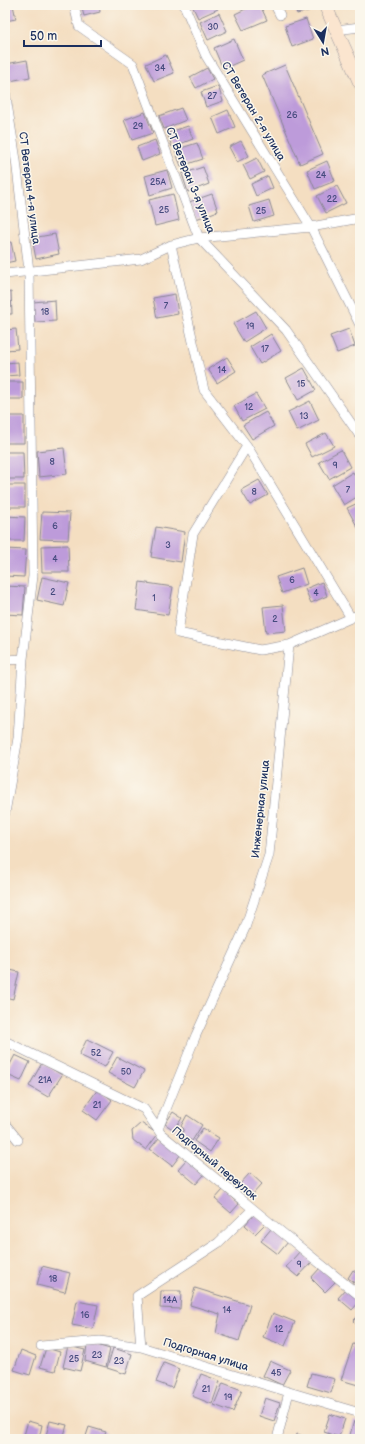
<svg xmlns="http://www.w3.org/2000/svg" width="365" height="1444" viewBox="0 0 365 1444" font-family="'Balsamiq Sans',sans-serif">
<rect width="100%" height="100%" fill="#fbf7ec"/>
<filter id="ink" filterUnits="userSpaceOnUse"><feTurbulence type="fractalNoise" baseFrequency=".025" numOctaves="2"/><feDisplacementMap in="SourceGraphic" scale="8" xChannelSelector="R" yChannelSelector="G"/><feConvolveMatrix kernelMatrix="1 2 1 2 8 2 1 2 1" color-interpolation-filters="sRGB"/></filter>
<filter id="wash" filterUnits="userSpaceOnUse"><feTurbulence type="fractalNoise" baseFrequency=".012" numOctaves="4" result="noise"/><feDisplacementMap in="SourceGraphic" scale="16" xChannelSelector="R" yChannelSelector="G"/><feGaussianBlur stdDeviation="0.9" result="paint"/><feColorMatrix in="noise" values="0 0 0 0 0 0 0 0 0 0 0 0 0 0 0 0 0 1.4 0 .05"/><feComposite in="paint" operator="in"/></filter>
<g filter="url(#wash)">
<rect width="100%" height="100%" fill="#f4dec1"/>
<g id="blocks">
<!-- building -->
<path fill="#bd9bda" d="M5 5H13L16 19 5 21Z
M81 5H99L100 12 84 16Z
M192 5H216L218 9 198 18Z
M254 5H260L267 20 243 30 235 14Z
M294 5H314L315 9 297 14Z
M219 13 227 31 208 40 200 22Z
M306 19 313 39 292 47 285 26Z
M234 39 243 60 223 69 214 48Z
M166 55 174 73 154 81 146 64Z
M27 60 30 77 10 81 6 64Z
M285 65 323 154 300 164 262 75Z
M207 68 213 79 196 88 190 77Z
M218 86 223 101 206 107 201 92Z
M181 108 186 120 164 129 159 116Z
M228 110 235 127 219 134 212 117Z
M145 112 153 133 132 140 124 120Z
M188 126 193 139 172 147 167 133Z
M155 140 160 154 142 161 137 147Z
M241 141 249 156 237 162 229 147Z
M197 143 203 159 181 166 175 150Z
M257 158 264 172 250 179 243 165Z
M327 161 335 181 315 189 307 170Z
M203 167 209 184 188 192 182 174Z
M167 170 172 188 150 195 145 176Z
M268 176 273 188 256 196 251 184Z
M337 186 346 203 326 213 317 196Z
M173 194 179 220 155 226 149 200Z
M212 194 218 211 196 219 189 202Z
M269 200 274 216 254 222 249 206Z
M55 234 59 254 36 259 32 238Z
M11 242 15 261 5 263V243Z
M11 292 12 314H5V293Z
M175 294 178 314 157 318 153 298Z
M55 300 56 321 35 322 33 302Z
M256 311 266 328 244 342 233 324Z
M16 329 18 349 5 350V330Z
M349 329 355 346 337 353 330 336Z
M271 334 281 351 260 364 250 347Z
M227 357 236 371 217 383 208 369Z
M18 362 19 375 5 376V363Z
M304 368 316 390 298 400 286 378Z
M5 382H23V399H5Z
M256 394 265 409 242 421 234 406Z
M310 401 319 420 297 431 288 412Z
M266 412 274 426 252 439 243 425Z
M5 416H24V443H5Z
M326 433 334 446 312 457 305 444Z
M64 448 67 474 39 477 37 451Z
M341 450 350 467 329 479 319 462Z
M5 452H23L24 479H5Z
M353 472 360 485V495L344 505 332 485Z
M259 480 268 495 250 505 241 490Z
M5 485H25V507H5Z
M360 502V527L358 528 347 508Z
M42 512 70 513 68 540 40 539Z
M5 516 25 517 24 541H5Z
M156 527 185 532 181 562 151 557Z
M68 545 69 572H42L41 546Z
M5 549 26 550 24 577 5 576Z
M302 568 307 584 282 593 276 577Z
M42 577 69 583 64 606 37 600Z
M140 582 173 587 168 615 136 610Z
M322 582 327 596 311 603 305 589Z
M5 586 25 587 23 615 5 614Z
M283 605 286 631 266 633 263 607Z
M5 969 19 972 13 999 5 997Z
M87 1039 113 1052 105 1067 79 1055Z
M15 1055 30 1062 21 1081 5 1074Z
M117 1057 144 1071 135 1087 108 1073Z
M42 1063 62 1075 48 1097 29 1086Z
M98 1089 112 1100 97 1120 83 1110Z
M173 1112 182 1118 174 1130 165 1124Z
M187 1115 202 1125 192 1141 181 1135 184 1129 181 1126Z
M141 1123 158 1134 146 1150 133 1140 132 1131Z
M203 1128 219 1138 210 1152 194 1141Z
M159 1138 181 1154 172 1166 150 1149Z
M186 1160 204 1175 196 1184 178 1169Z
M250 1173 262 1184 251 1196 239 1185Z
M223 1190 239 1204 231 1213 215 1199Z
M254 1214 265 1224 255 1234 245 1225Z
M271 1229 288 1242 278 1254 261 1241Z
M300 1251 312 1262 298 1277 286 1267Z
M42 1266 70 1273 65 1292 37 1285Z
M320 1268 335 1282 325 1292 311 1278Z
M353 1270 360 1275V1287L348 1278Z
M195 1288 250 1305 239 1341 216 1333 220 1314 190 1305Z
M346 1289 360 1301 352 1310 338 1298Z
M161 1291H181L180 1309 160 1308Z
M77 1301 98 1305 93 1329 72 1325Z
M273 1313 295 1322 285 1346 263 1337Z
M360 1314V1328L353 1321Z
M87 1344H93L110 1349 106 1367 85 1361Z
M353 1344 360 1346V1379L358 1385 341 1380Z
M68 1346 85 1350 80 1371 63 1367Z
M46 1348 60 1352 55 1371 40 1367Z
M113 1348 132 1354 126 1374 107 1368Z
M21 1350 36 1356 30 1375 14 1370Z
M270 1361 290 1370 282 1385 263 1376Z
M164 1363 179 1369 172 1388 156 1382Z
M311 1373 335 1379 331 1393 307 1386Z
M201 1374 220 1381 212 1404 192 1396Z
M223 1383 242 1390 233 1412 214 1405Z
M265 1398 280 1403 274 1421 259 1416Z
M330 1414 345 1419 339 1437 324 1432Z
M28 1421 42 1425 39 1439H23Z
M50 1421 67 1425 63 1439H45Z
M354 1421 360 1423V1439L349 1438Z
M89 1427 106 1432 103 1439H85Z
M297 1434 313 1439H295Z"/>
</g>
</g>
<g filter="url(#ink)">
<use href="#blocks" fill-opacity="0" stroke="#888690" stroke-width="1"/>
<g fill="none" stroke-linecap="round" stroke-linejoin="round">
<defs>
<path id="street" d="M74 5 79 26 133 64 199 238 286 330 360 436
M184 5 206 56 311 227 360 325
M275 5 280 15
M336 30 360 27
M5 91 16 160 29 271 33 576 23 659 18 738 5 813
M171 245 204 390 247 446 351 618
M5 274 141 259 171 245 199 238 311 227 360 218
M247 446 193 534 178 633 260 650 289 645
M5 660 23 659
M5 1041 144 1109 161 1134 360 1296
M5 1124 18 1140
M158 1129 196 1035 245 928 269 855 289 645 360 614
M41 1346 100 1341 141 1347 289 1392 360 1413
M141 1347 137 1296 218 1243 253 1209
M277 1439 289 1392"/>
<path id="secondary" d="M325 5 360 83"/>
</defs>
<!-- street casing -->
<use href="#street" stroke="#888690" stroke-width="10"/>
<!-- secondary casing -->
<use href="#secondary" stroke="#888690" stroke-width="14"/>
<!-- street -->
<use href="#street" stroke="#fff" stroke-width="9"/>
<!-- secondary -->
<use href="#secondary" stroke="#fbe5cf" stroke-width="13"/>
</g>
</g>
<g text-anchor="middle" stroke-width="3" stroke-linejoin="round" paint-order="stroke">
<!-- number labels -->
<g font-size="9" fill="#444a7d">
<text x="213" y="30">30</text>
<text x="160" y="71">34</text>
<text x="212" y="99">27</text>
<text x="292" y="118">26</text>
<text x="138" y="129">29</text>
<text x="321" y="178">24</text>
<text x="158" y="185">25А</text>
<text x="332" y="202">22</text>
<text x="164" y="213">25</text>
<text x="261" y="214">25</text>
<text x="166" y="309">7</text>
<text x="45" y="315">18</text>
<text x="250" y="329">19</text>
<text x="265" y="352">17</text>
<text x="222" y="373">14</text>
<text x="301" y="387">15</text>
<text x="249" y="410">12</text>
<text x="304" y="419">13</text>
<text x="52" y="465">8</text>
<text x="335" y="468">9</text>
<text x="348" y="493">7</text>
<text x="254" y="495">8</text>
<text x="55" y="529">6</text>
<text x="168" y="548">3</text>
<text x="55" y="562">4</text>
<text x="292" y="583">6</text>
<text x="53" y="595">2</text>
<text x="316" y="596">4</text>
<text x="154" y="601">1</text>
<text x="275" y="622">2</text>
<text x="96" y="1056">52</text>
<text x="126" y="1075">50</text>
<text x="45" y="1083">21А</text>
<text x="97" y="1108">21</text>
<text x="299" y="1267">9</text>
<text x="53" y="1282">18</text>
<text x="170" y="1303">14А</text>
<text x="227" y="1313">14</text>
<text x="85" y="1318">16</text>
<text x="279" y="1332">12</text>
<text x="97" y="1358">23</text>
<text x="74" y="1362">25</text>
<text x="119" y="1364">23</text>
<text x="276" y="1376">45</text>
<text x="206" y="1392">21</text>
<text x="228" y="1400">19</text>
</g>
<!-- street labels -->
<g font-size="11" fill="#1b2f5e" stroke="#fbf7ec">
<text transform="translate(254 111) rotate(59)" y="4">СТ Ветеран 2-я улица</text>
<text transform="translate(191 180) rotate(68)" y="4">СТ Ветеран 3-я улица</text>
<text transform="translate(30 188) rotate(83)" y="4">СТ Ветеран 4-я улица</text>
<text transform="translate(260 809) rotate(-84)" y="4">Инженерная улица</text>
<text transform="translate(215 1163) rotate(40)" y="4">Подгорный переулок</text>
<text transform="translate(206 1354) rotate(17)" y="4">Подгорная улица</text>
</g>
</g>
<!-- margin -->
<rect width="365" height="1444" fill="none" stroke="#fbf7ec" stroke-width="20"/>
<!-- north arrow -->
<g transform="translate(323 42) rotate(169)" stroke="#fbf7ec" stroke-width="3" paint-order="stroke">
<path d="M0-3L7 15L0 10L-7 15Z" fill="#1b2f5e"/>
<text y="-6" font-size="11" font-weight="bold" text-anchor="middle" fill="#1b2f5e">N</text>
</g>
<!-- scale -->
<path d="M24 40v6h77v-6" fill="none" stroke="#1b2f5e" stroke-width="2"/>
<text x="30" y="40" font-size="12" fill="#1b2f5e" stroke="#fbf7ec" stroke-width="3" paint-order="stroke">50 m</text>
</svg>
